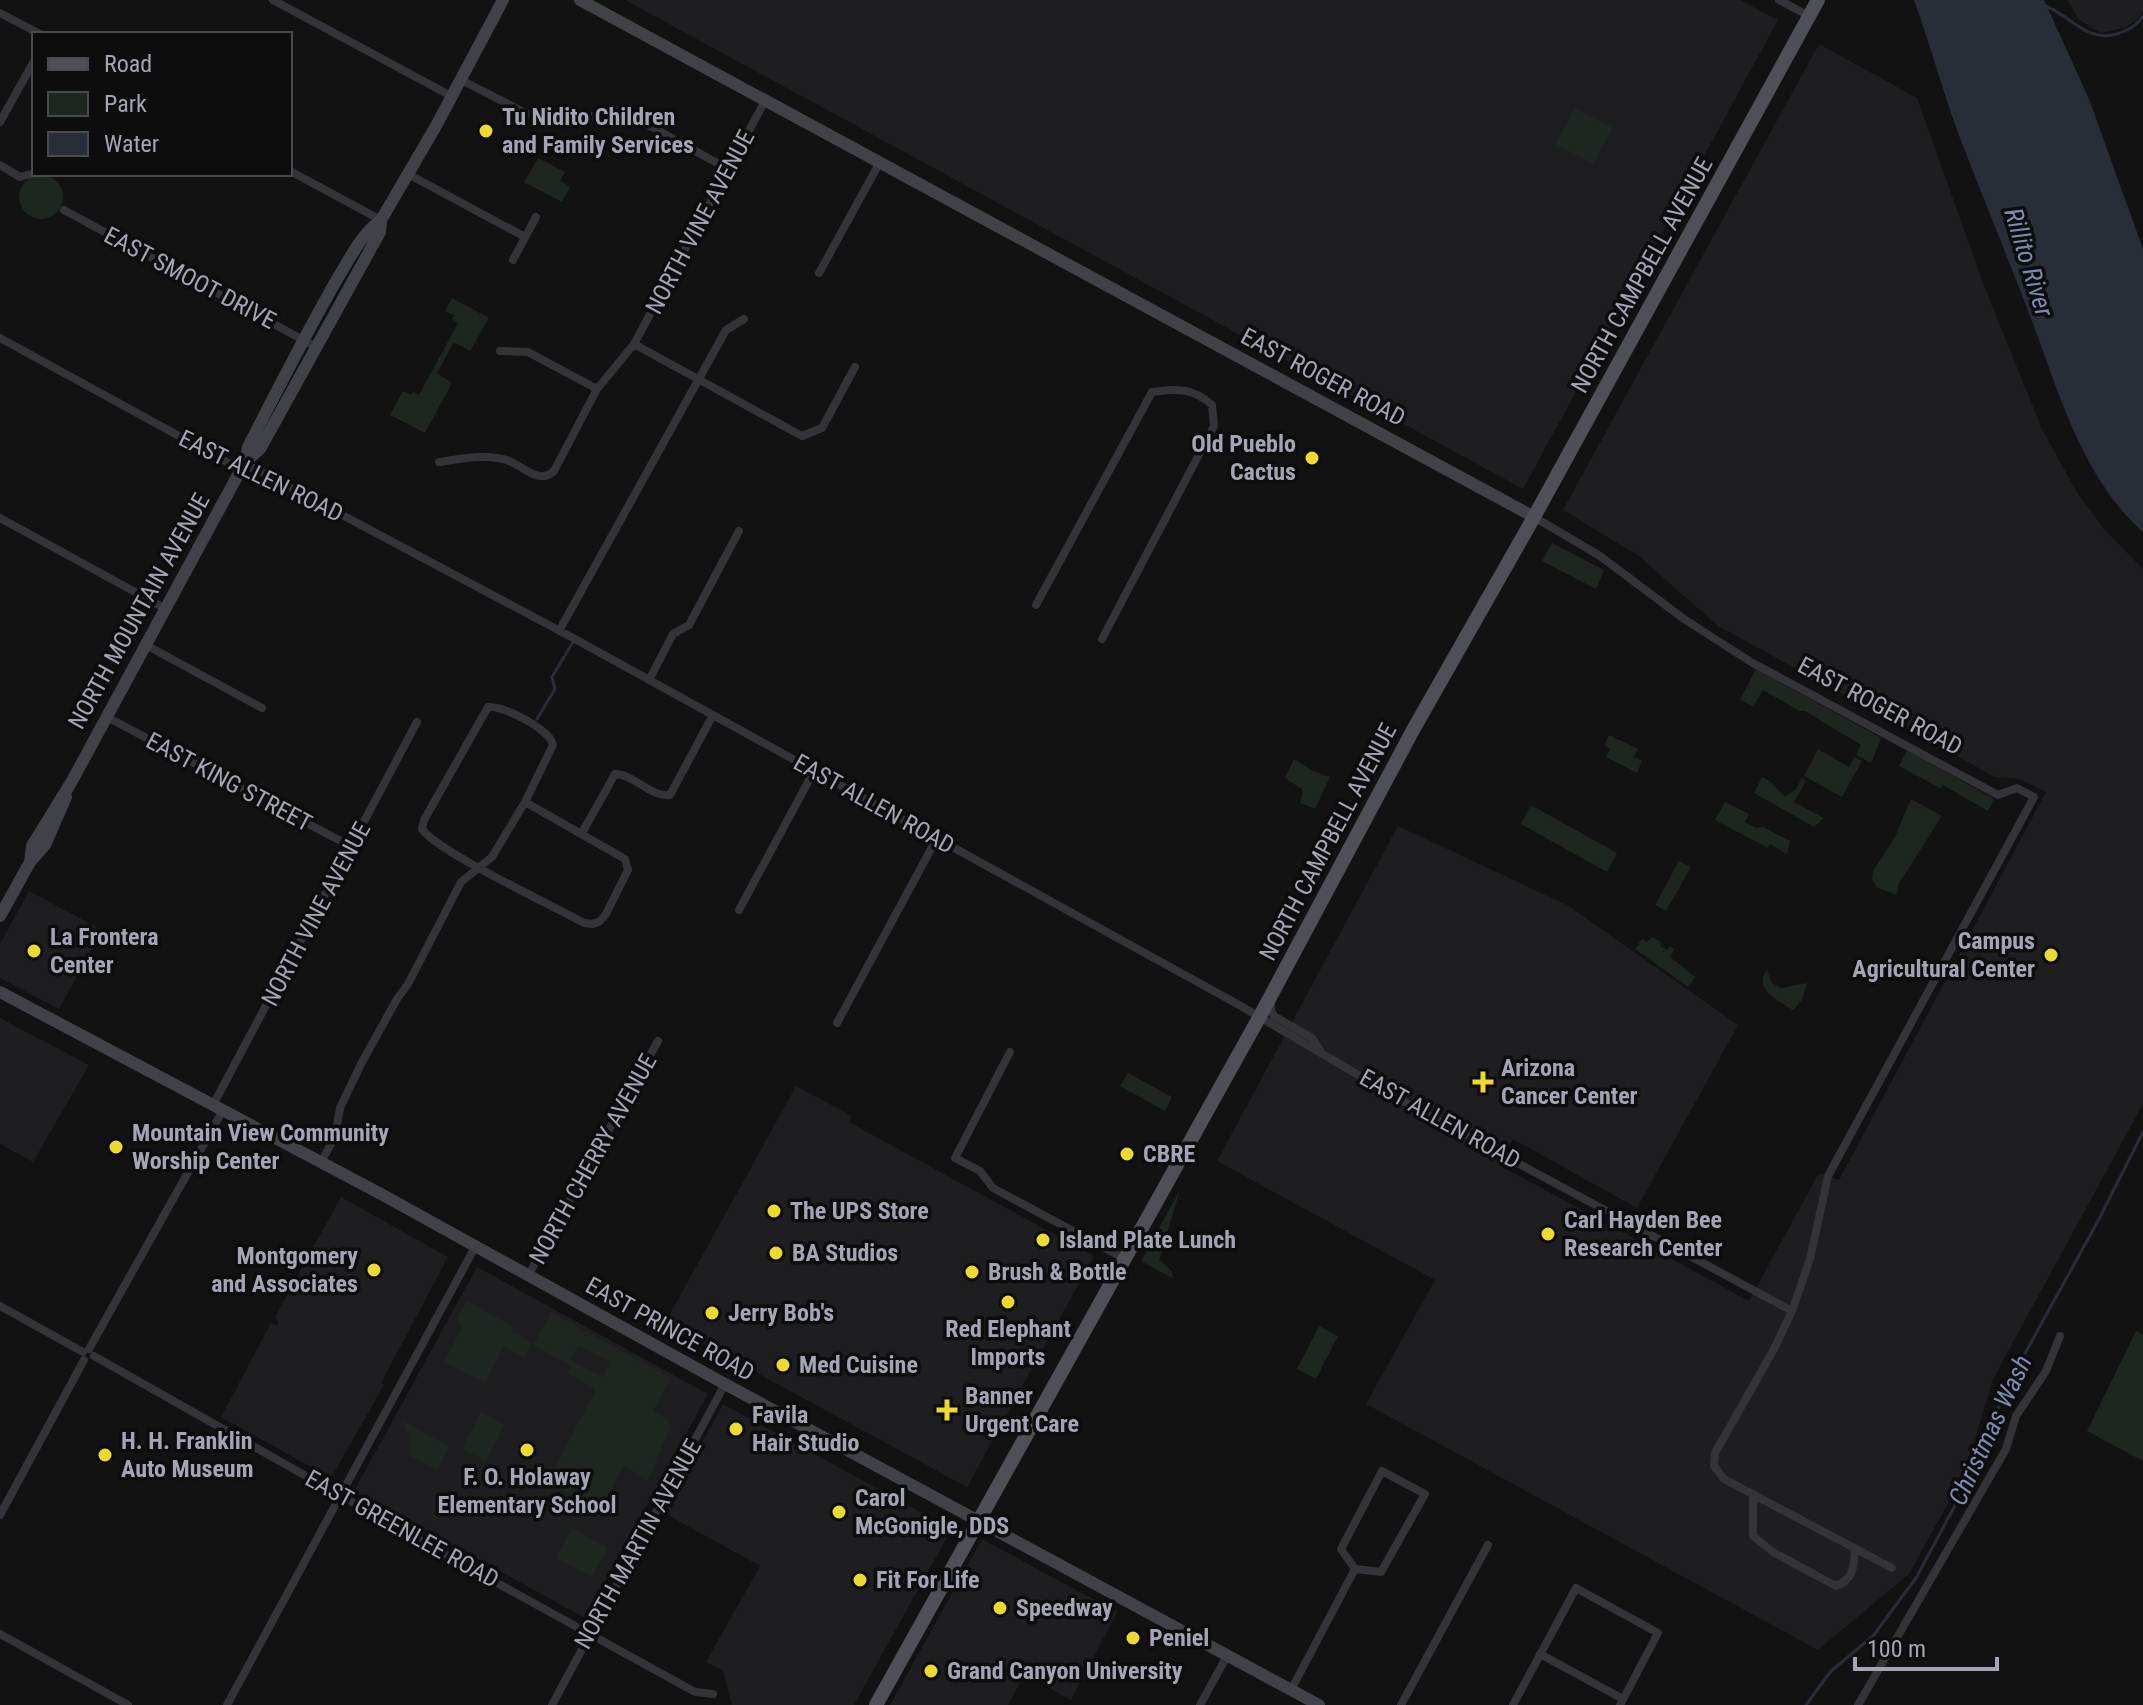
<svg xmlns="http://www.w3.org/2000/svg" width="2143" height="1705" viewBox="0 0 2143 1705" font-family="'Roboto Condensed',sans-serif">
<rect width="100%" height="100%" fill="#121213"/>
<!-- built -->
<path fill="#1e1e20" d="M625 0H1740L1778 20 1523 489Z
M2068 0H2143V10L2136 21 2123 28 2101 33 2078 19Z
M1819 44 1917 98 1983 283 2042 429 2076 491 2104 529 2143 569V1104L1993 1379 1965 1473 1909 1574 1818 1650 1366 1404 1435 1280 1217 1161 1398 826 1567 905 1738 1025 1637 1208 1513 1139 1499 1165 1749 1301 1819 1173 1839 1180 2046 792 2019 779 1995 777 1718 626 1639 556 1563 510Z
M29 891 102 930 59 1009 0 978V944Z
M0 1018 89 1065 33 1162 0 1144Z
M796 1086 852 1116 849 1122 1094 1256 967 1487 665 1323Z
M341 1197 448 1257 381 1383 384 1385 331 1478 221 1417 271 1323 277 1326 279 1323 275 1317Z
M477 1267 708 1394 585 1618 354 1491Z
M723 1404 944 1525 947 1537 854 1705H732L723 1671 706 1662 760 1566 664 1513Z
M982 1539 1117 1612 1071 1700 1047 1687 1052 1678 1030 1665 1008 1705H890Z"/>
<!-- green -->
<path fill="#1e2620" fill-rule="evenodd" d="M1575 108 1613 128 1593 164 1555 144Z
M538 158 565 172 560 181 570 187 562 202 524 182Z
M19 197a22 22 0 1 1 44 0a22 22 0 1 1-44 0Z
M452 298 489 318 470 351 454 342 437 373 452 383 425 433 390 415 403 391 411 395 413 392 419 395 458 323 452 319 454 315 445 311Z
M1552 543 1604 570 1596 589 1542 561Z
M1756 669 1881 738 1871 763 1856 755 1861 745 1805 711H1800L1763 690 1753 706 1740 700Z
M1609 735 1638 749 1634 757 1642 761 1637 773 1606 757 1610 749 1604 745Z
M1818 749 1849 767 1855 757 1862 761 1842 797 1804 776Z
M1907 750 1994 799 1988 811 1943 785 1940 788 1899 766Z
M1294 759 1311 770 1330 777 1315 809 1300 803 1303 790 1285 778Z
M1762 777 1771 782 1785 797 1796 789 1802 778 1806 781 1794 802 1824 818 1814 827 1754 793Z
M1911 799 1942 816 1899 883 1897 895 1878 888 1872 879 1873 871 1895 837Z
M1725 802 1749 814 1745 822 1756 828 1763 827 1790 841 1787 854 1770 844 1768 848 1715 820Z
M1531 805 1617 853 1607 872 1521 824Z
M1679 861 1691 867 1666 911 1655 905Z
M1652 937 1661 942 1660 946 1667 950 1670 946 1674 949 1670 957 1695 977 1688 987 1635 949 1642 939 1647 942Z
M1767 970 1772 983 1781 988 1807 983 1802 1000 1793 1010C1779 1001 1752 989 1767 970Z
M1128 1073 1172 1097 1165 1111 1120 1086Z
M1180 1190 1159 1260 1172 1271V1278L1141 1261Z
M467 1300 514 1328 512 1332 532 1343 524 1358 504 1347 485 1383 444 1362 463 1326 456 1321Z
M551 1312 671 1378 653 1411 666 1418 671 1426 647 1482 624 1465 600 1510 547 1482 596 1389 568 1373 571 1366 533 1345ZM578 1345 610 1362 603 1377 570 1360Z
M1319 1326 1338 1336 1316 1379 1297 1369Z
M2136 1331 2143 1335V1461L2087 1431Z
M481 1412 505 1425 486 1461 462 1448Z
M402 1420 450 1447 437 1470 410 1456 412 1446Z
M572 1528 608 1548 592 1577 556 1558Z"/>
<!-- water -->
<path fill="#292d37" d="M1914 0H2044L2089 99 2143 249V532C2079 475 2057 385 2027 308 2005 251 1982 195 1960 138 1943 93 1931 46 1914 0Z"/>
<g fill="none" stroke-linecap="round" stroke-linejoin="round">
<!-- stream -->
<path stroke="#292d37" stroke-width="3" d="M2043 5C2070 14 2085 43 2117 34 2128 30 2137 26 2143 16
M537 719 555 689 552 677 573 642
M1806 1705 1831 1671 1873 1636 1916 1578 1973 1472 2007 1386 2098 1221 2143 1132"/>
<!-- street -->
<path stroke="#333338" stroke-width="8" d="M273 0 451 96
M1779 0 1809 16
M0 13 40 34
M461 80 541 121H566L621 110 728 169
M0 122 34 61
M0 165 20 177 34 173
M290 171 381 220
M408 174 525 237
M64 210 316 347
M513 260 536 217
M819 273 880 162
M0 338 232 465 254 468 575 639 1241 1006 1399 1099 1792 1311 1810 1259 1828 1176 2034 797 2017 788 1998 795 1751 662 1684 619 1600 556 1534 517
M634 344 802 436 822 428 855 367
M500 351 528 352 597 389
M439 462C461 459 487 453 509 461 524 467 539 485 554 471L597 389 634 344 766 99
M0 518 166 609
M1036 605 1152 392C1177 388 1193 388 1212 405L1214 426 1102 639
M559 631 726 330 744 319
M146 645 262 708
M649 680 673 634 689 625 739 531
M107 717 352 847
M582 833 615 774C634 774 651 798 670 795L713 715
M739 910 814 771
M1271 1001V1010L1274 1016 1312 1038 1320 1050
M837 1023 937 838
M1010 1052 955 1158 980 1171 993 1188 1125 1259
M213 1105 417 722
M321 1162 335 1137 340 1108 361 1064 397 999 408 984 461 882 492 857 525 802 553 745C551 730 503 705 488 707L424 820 422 829C436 851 554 906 584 923L593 924 600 921 606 914 628 870 625 859 525 802
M528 1276 658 1041
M0 1306 83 1352
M1792 1311 1774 1349 1715 1453 1714 1466 1724 1479 1892 1568
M89 1349 223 1110
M94 1356 428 1545 695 1692 713 1694
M1382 1471 1425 1494 1381 1572 1355 1569 1341 1549Z
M1753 1494V1536L1773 1552 1836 1586C1854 1579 1854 1567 1855 1548
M0 1515 84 1360
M0 1634 128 1705
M1540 1654 1623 1699
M1291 1690 1355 1569
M227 1705 475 1247
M552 1705 725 1384
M1200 1705 1227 1656
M1401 1705 1488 1545
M1513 1705 1576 1588 1658 1633 1620 1705
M1858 1705 2006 1449 2016 1416 2046 1371 2060 1336"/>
<!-- secondary -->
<path stroke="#414148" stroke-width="12" d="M580 0 1534 517
M245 462 248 447C277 391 305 335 336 281 349 260 361 234 381 220L436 126 503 0
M30 862 32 846 72 781 245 462 260 449 380 232 381 220
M0 916 30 862 45 845 66 797
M0 992 381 1194 725 1384 1319 1705"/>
<!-- primary -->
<path stroke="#4f4f57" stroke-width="14" d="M876 1705 1260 1016 1413 730 1534 517 1818 0"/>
</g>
<!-- markers -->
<g fill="#eed930" stroke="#0d0d0e" stroke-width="3">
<circle cx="486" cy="131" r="8"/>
<circle cx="1312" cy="458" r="8"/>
<circle cx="34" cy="951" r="8"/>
<circle cx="2051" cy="955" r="8"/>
<path d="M1479 1070h8v8h8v8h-8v8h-8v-8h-8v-8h8z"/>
<circle cx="116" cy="1147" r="8"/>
<circle cx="1127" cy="1154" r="8"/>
<circle cx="774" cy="1211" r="8"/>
<circle cx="1548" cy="1234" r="8"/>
<circle cx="1043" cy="1240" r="8"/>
<circle cx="776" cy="1253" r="8"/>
<circle cx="374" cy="1270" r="8"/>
<circle cx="972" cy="1272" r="8"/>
<circle cx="1008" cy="1302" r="8"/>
<circle cx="712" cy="1313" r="8"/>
<circle cx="783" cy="1365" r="8"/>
<path d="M943 1398h8v8h8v8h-8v8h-8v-8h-8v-8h8z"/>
<circle cx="736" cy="1429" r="8"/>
<circle cx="527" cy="1450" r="8"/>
<circle cx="105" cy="1455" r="8"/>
<circle cx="839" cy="1512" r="8"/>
<circle cx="860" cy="1580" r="8"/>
<circle cx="1000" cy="1608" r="8"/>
<circle cx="1133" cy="1638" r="8"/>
<circle cx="931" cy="1671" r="8"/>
</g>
<g text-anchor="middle" stroke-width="7" stroke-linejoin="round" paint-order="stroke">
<!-- poi labels -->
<g font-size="24" font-weight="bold" fill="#a3a5b4" stroke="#0d0d0e" text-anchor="start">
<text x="502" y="125">Tu Nidito Children<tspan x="502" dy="28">and Family Services</tspan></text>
<text x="1296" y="452" text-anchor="end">Old Pueblo<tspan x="1296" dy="28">Cactus</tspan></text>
<text x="50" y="945">La Frontera<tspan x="50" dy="28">Center</tspan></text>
<text x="2035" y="949" text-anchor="end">Campus<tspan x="2035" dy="28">Agricultural Center</tspan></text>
<text x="1501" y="1076">Arizona<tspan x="1501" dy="28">Cancer Center</tspan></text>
<text x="132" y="1141">Mountain View Community<tspan x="132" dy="28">Worship Center</tspan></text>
<text x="1143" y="1162">CBRE</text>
<text x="790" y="1219">The UPS Store</text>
<text x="1564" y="1228">Carl Hayden Bee<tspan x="1564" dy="28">Research Center</tspan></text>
<text x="1059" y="1248">Island Plate Lunch</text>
<text x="792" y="1261">BA Studios</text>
<text x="358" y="1264" text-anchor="end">Montgomery<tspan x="358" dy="28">and Associates</tspan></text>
<text x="988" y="1280">Brush &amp; Bottle</text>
<text x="728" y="1321">Jerry Bob's</text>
<text x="1008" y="1337" text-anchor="middle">Red Elephant<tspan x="1008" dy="28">Imports</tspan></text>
<text x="799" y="1373">Med Cuisine</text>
<text x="965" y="1404">Banner<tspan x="965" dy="28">Urgent Care</tspan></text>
<text x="752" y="1423">Favila<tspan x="752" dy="28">Hair Studio</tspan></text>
<text x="121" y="1449">H. H. Franklin<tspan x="121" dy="28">Auto Museum</tspan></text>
<text x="527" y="1485" text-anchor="middle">F. O. Holaway<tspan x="527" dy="28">Elementary School</tspan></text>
<text x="855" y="1506">Carol<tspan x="855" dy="28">McGonigle, DDS</tspan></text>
<text x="876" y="1588">Fit For Life</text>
<text x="1016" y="1616">Speedway</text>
<text x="1149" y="1646">Peniel</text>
<text x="947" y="1679">Grand Canyon University</text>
</g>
<!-- street labels -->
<g font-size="24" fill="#a3a5b4" stroke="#0d0d0e">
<text transform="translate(700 222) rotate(-62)" y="8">NORTH VINE AVENUE</text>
<text transform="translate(1642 275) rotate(-61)" y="8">NORTH CAMPBELL AVENUE</text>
<text transform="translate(190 278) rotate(28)" y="8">EAST SMOOT DRIVE</text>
<text transform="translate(1323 377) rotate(28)" y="8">EAST ROGER ROAD</text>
<text transform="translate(261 476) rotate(26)" y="8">EAST ALLEN ROAD</text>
<text transform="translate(139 611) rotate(-61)" y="8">NORTH MOUNTAIN AVENUE</text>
<text transform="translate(1880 706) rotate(28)" y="8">EAST ROGER ROAD</text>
<text transform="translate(229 782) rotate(28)" y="8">EAST KING STREET</text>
<text transform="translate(874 804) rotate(29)" y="8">EAST ALLEN ROAD</text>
<text transform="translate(1328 842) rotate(-62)" y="8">NORTH CAMPBELL AVENUE</text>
<text transform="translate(316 914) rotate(-62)" y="8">NORTH VINE AVENUE</text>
<text transform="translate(1440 1119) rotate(29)" y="8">EAST ALLEN ROAD</text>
<text transform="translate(593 1159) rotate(-61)" y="8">NORTH CHERRY AVENUE</text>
<text transform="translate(670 1329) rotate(29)" y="8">EAST PRINCE ROAD</text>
<text transform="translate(402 1529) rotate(29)" y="8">EAST GREENLEE ROAD</text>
<text transform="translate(638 1544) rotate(-61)" y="8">NORTH MARTIN AVENUE</text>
</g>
<!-- water labels -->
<g font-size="26" font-style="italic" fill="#7b8aaf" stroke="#0d0d0e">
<text transform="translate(2029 262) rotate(73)" y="9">Rillito River</text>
<text transform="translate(1990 1430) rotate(-65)" y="9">Christmas Wash</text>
</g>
</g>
<!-- legend -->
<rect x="32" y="32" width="260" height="144" fill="#0d0d0e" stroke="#494a50" stroke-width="2"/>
<rect x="48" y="58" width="40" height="12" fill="#4f4f57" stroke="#494a50" stroke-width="2"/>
<text x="104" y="72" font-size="24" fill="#a3a5b4">Road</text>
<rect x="48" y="92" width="40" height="24" fill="#1e2620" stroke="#494a50" stroke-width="2"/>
<text x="104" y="112" font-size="24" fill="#a3a5b4">Park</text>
<rect x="48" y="132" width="40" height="24" fill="#292d37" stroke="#494a50" stroke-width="2"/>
<text x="104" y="152" font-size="24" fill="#a3a5b4">Water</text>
<!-- scale -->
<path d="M1855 1657v12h142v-12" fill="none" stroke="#a3a5b4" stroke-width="4"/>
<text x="1867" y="1657" font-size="24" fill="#a3a5b4" stroke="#0d0d0e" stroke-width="6" paint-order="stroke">100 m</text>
</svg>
